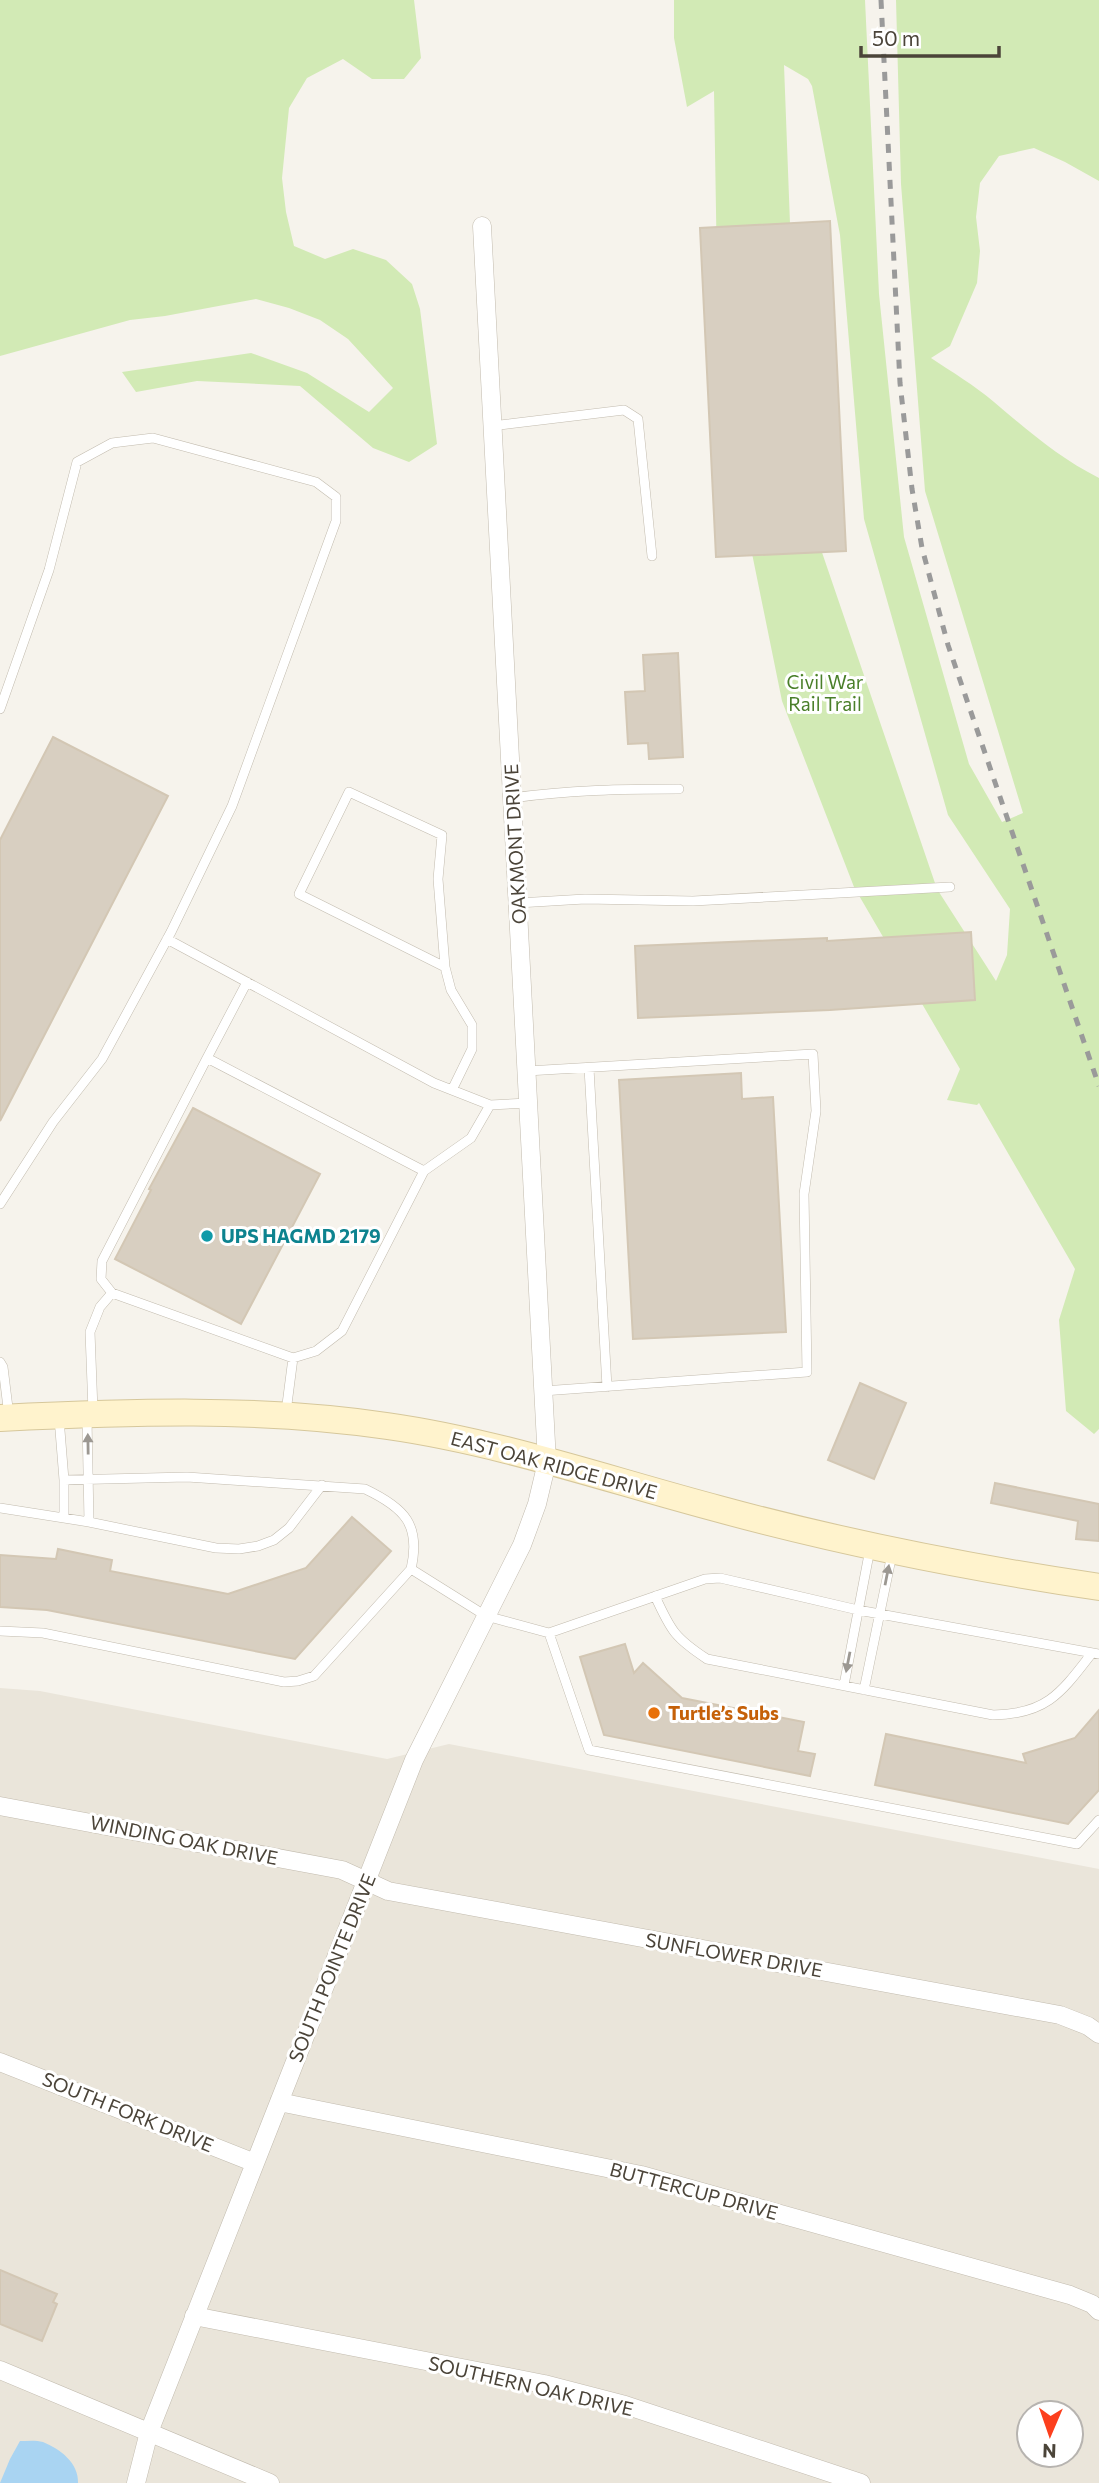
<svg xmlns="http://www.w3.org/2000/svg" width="1099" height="2483" viewBox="0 0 1099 2483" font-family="Commissioner,sans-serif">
<rect width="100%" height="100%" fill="#f6f3ec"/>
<!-- residential -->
<path fill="#eae5da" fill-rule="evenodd" d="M0 1688 40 1691 387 1759 449 1744 1099 1869V2483H0ZM1029 2413H1071V2455H1029Z"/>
<!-- green -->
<path fill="#d2eab5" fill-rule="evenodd" d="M0 0H414L421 58 404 79H372L343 59 307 78 289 108 282 178 286 212 294 246 325 259 353 249 386 260 412 284 420 309 437 444 409 462 373 448 300 386 197 381 136 392 122 372 251 353 307 373 369 412 393 388 348 339 320 320 289 308 256 299 165 316 130 320 0 356Z
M674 0H865L879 294 904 537 969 764 1002 822 1023 813 925 491 901 184 896 0H1099V181L1065 162 1034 148 999 156 980 183 976 217 980 251 977 283 950 346 931 358C952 372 974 385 994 402 1027 430 1059 458 1099 478V1429L1094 1434 1066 1411 1059 1320 1075 1269 979 1103 977 1105 947 1100 960 1069 854 887 782 701 719 391 714 91 687 107 674 38ZM784 65 808 79 812 86 840 235 864 519 948 815 1010 909 1007 955 996 981 937 889 800 488Z"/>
<!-- water -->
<path fill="#a9d4f2" d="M20 2441C27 2441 36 2440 43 2442 60 2449 79 2463 78 2483H0L10 2459Z"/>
<!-- building -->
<path fill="#d8cfc1" stroke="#d3c7b4" stroke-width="2" d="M830 221 846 551 716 557 700 228Z
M678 653 683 757 649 759 648 743 628 744 625 692 645 691 643 655Z
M53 737 168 796 0 1121V840Z
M971 932 975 1000 830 1010 638 1018 635 946 827 938V941Z
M741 1073 742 1099 773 1097 786 1332 633 1339 619 1080Z
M193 1108 320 1174 241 1324 115 1259 151 1190 149 1189Z
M860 1383 906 1403 874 1479 828 1460Z
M995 1483 1099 1504V1541L1076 1539 1078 1521 991 1503Z
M352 1517 391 1551 295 1659 47 1610 0 1607V1555L56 1559 58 1549 112 1560 110 1571 228 1594 306 1568Z
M625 1644 634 1673 643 1663 682 1698 804 1722 798 1751 815 1754 810 1776 604 1735 580 1657Z
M1099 1710V1790L1068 1824 875 1785 886 1734 1026 1763 1023 1754 1075 1738Z
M0 2270 57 2294 53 2302 57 2304 42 2341 0 2324Z"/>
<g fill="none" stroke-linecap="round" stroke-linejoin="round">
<defs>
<path id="lane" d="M492 426 624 410 638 419 652 556
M0 709 49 570 77 462 112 443 153 438 316 482 336 497V521L232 806 171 932 102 1059 53 1122 0 1204
M512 798C568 790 623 789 679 789
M518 903 585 899 693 901 950 887
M167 939 434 1083 490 1105
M445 967 299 894 349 792 442 835 438 879 445 967 451 990 472 1025V1049L452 1090
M207 1058 247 982
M589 1068 607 1387
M527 1071 813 1054 816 1111 804 1194 807 1372 543 1391
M112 1293 101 1279 102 1261 207 1058 424 1171
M0 1362 3 1367 9 1416
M93 1411 90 1332 100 1307 112 1293 293 1358 316 1351 342 1331 424 1171 471 1138 490 1105 528 1103
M286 1412 293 1358
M59 1418 64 1480V1517
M87 1419 89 1522
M64 1480 187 1477 365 1489C405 1508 421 1525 411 1569L486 1616 549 1633 705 1579 720 1578 858 1610 1099 1654
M0 1508 89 1522 216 1548 239 1549 258 1546 274 1540 289 1528 322 1485
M655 1596C671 1631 675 1638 707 1659L993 1715C1047 1714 1061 1693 1092 1653
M0 1631 43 1633 284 1682 298 1681 314 1676 411 1569
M549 1633 589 1750 1077 1844 1099 1820
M844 1685 870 1549
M864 1690 892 1554"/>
<path id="street" d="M0 1806 342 1870 388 1891 1060 2015 1088 2026 1099 2034
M0 2062 255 2163
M279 2102 641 2175 1070 2295 1092 2304 1099 2311
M194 2316 544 2384 625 2405 861 2483
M0 2370 270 2483
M136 2483 149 2432 414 1760 522 1545 537 1504 547 1462 482 226"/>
<path id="secondary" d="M0 1418C130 1412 258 1407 387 1426 500 1442 609 1480 719 1509 844 1543 971 1568 1099 1587"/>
</defs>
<!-- lane casing -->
<use href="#lane" stroke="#c2bbae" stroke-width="10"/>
<!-- street casing -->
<use href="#street" stroke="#c2bbae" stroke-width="19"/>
<!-- secondary casing -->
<use href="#secondary" stroke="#d6c79b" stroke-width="28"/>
<!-- lane -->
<use href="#lane" stroke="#fff" stroke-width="9"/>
<!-- street -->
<use href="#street" stroke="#fff" stroke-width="18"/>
<!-- secondary -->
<use href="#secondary" stroke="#fff3cd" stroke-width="26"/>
<!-- rail -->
<path stroke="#9a9a9a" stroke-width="5" stroke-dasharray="9 9" stroke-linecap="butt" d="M881 0 900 383 912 489 922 548 948 645 1099 1086"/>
</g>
<!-- one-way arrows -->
<defs><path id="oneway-solid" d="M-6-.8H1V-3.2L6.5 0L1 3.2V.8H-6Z" transform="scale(1.75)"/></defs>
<g fill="#9c9892">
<use href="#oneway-solid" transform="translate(88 1444) rotate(-91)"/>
<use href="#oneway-solid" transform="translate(887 1575) rotate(-79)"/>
<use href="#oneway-solid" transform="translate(848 1662) rotate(101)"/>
</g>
<!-- markers -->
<circle fill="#0f9aa8" stroke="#fff" stroke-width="2.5" cx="207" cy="1236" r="7"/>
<circle fill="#e8710a" stroke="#fff" stroke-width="2.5" cx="654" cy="1713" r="7"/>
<g text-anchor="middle" stroke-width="6" stroke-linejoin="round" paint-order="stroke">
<!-- park labels -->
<g font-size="19" fill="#4a7f2a" stroke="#fff">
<text x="825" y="689">Civil War<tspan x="825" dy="22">Rail Trail</tspan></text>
</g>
<!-- street labels -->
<g font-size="19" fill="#4b4439" stroke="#fff">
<text transform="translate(515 844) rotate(-93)" y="7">OAKMONT DRIVE</text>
<text transform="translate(554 1465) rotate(15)" y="7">EAST OAK RIDGE DRIVE</text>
<text transform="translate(184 1840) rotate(11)" y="7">WINDING OAK DRIVE</text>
<text transform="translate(734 1955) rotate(10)" y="7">SUNFLOWER DRIVE</text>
<text transform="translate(332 1968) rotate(-68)" y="7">SOUTH POINTE DRIVE</text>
<text transform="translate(128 2112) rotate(22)" y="7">SOUTH FORK DRIVE</text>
<text transform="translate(694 2191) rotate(15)" y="7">BUTTERCUP DRIVE</text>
<text transform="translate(531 2386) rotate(13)" y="7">SOUTHERN OAK DRIVE</text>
</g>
<!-- culture labels -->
<g font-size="19" font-weight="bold" fill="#0d838f" stroke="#fff" text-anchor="start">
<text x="221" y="1243">UPS HAGMD 2179</text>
</g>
<!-- food labels -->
<g font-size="19" font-weight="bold" fill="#c56008" stroke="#fff" text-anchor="start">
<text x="668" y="1720">Turtle’s Subs</text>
</g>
</g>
<!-- north arrow -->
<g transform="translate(1050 2434) rotate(182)"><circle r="33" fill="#ffffff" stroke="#b7b4b0" stroke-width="2"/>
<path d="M0-5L12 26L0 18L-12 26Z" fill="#fc3f1d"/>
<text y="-10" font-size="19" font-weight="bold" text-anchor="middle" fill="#4b4439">N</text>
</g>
<!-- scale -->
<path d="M861 46v10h138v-10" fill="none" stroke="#4b4439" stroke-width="3.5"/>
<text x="872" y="46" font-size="21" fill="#4b4439" stroke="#ffffff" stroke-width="5" paint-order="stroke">50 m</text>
</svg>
